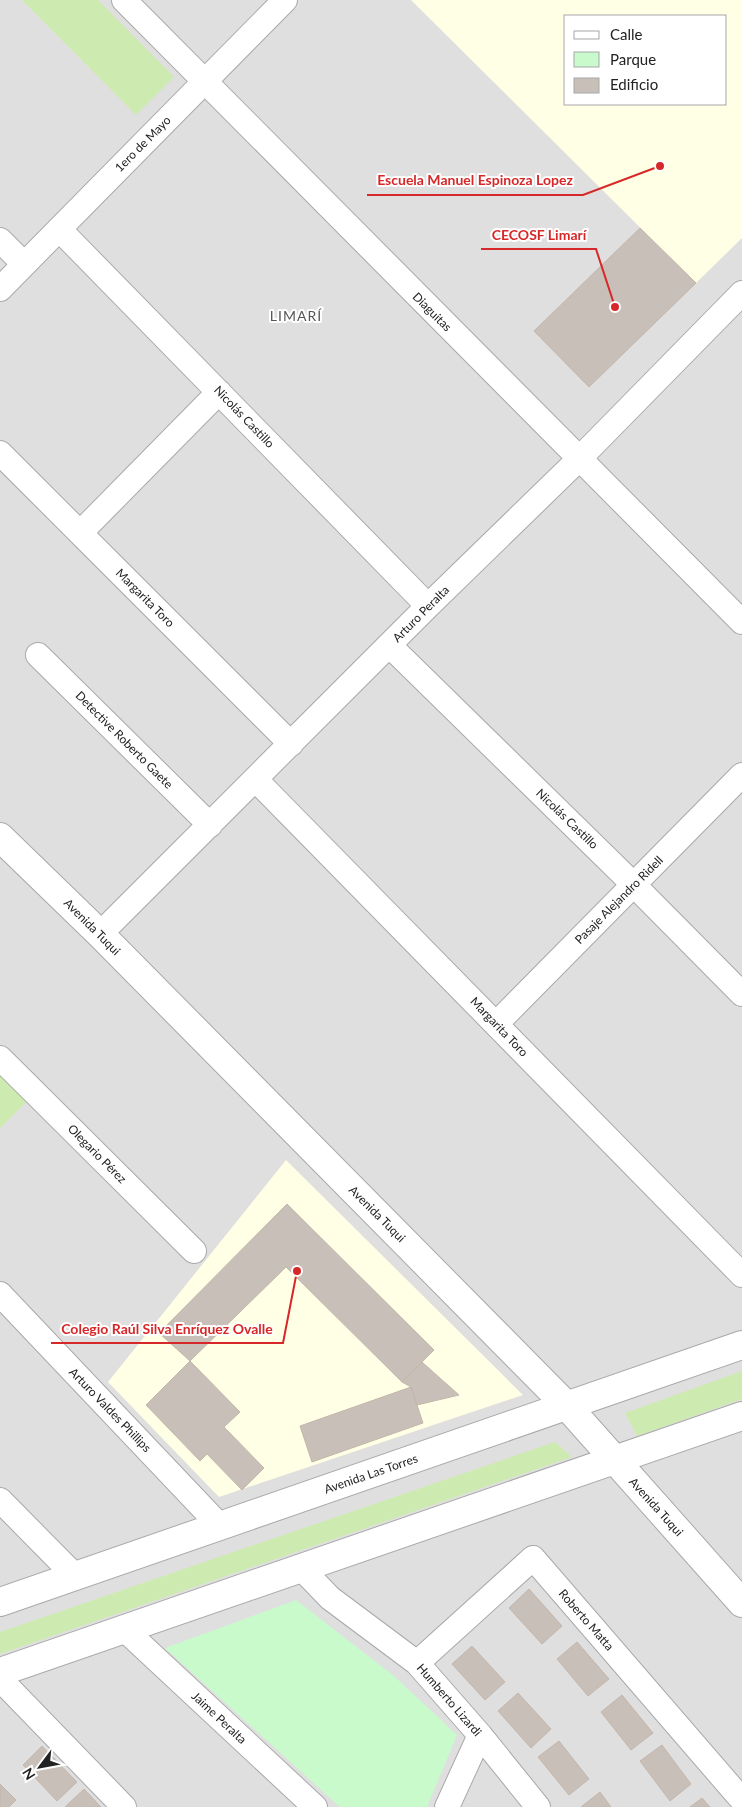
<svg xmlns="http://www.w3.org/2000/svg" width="742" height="1807" viewBox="0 0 742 1807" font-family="Lato,sans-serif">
<rect width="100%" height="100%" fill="#f2efe9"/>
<!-- residential -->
<path fill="#e0dfdf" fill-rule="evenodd" d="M0 0H742V1807H0ZM566 16H726V104H566Z"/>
<!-- education -->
<path fill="#ffffe5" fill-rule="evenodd" d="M411 0H742V238L696 283ZM566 16H726V104H566Z
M286 1160 523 1395 219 1497 108 1382Z"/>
<!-- grass -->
<path fill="#cdebb0" d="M22 0H98L174 77 136 115Z
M0 1071 28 1100 0 1128Z
M742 1371V1399L637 1436 625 1413Z
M555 1442 572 1457 0 1654V1632Z"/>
<!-- park -->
<path fill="#c8facc" d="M296 1600 394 1676 457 1735 427 1807H340L165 1648Z"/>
<!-- building -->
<path fill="#c7bfb8" stroke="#c4b6ab" d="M640 228 696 283 589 387 534 331Z
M287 1204 434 1350 402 1382 286 1267 190 1361 159 1333Z
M190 1361 240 1412 224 1427 264 1468 242 1490 207 1454 200 1461 146 1405Z
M422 1362 459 1395 417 1405 411 1387 402 1382Z
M411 1387 423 1423 312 1462 300 1426Z
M529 1589 562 1626 542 1644 509 1608Z
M577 1642 609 1679 588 1696 557 1659Z
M472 1646 505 1682 485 1700 452 1664Z
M518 1693 551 1729 531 1748 498 1711Z
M622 1695 653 1733 631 1750 601 1712Z
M559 1741 589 1779 569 1795 538 1757Z
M662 1745 691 1784 670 1801 640 1761Z
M42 1746 77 1782 57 1801 23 1765Z
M0 1784 16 1800 9 1807H0Z
M84 1789 101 1807H65Z
M600 1792 611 1807H581Z
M702 1798 710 1807H690Z"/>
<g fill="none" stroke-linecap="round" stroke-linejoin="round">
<defs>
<path id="minor" d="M124 0 742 622
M59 229 428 606
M0 240 24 264
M0 289 285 0
M0 453 291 744
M80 533 219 392
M389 645 634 885 742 994
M38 655 210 825
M255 779 742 1275
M100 934 428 606 579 459 742 293
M496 1024 742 775
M0 1058 194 1251
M0 1294 220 1526
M0 1500 75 1576
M301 1568 330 1598 417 1663 480 1735 538 1807
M124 1629 315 1807
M417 1663 533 1558 742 1800
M0 1679 124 1807
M447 1807 480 1735"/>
<path id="tertiary" d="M0 837 100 934 567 1406 742 1603
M0 1602 742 1345
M0 1672 742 1416"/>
</defs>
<!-- minor casing -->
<use href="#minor" stroke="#a9a9a9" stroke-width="26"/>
<!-- tertiary casing -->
<use href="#tertiary" stroke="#a9a9a9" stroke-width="30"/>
<!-- minor -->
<use href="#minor" stroke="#fff" stroke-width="24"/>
<!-- tertiary -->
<use href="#tertiary" stroke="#fff" stroke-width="28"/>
</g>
<g text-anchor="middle" stroke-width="4" stroke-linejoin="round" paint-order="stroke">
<!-- street labels -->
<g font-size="12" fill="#222" stroke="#fff">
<text transform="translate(143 144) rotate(-45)" y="4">1ero de Mayo</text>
<text transform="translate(432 312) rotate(45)" y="4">Diaguitas</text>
<text transform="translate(244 417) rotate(46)" y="4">Nicolás Castillo</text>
<text transform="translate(145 598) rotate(45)" y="4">Margarita Toro</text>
<text transform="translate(421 614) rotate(-45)" y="4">Arturo Peralta</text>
<text transform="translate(124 740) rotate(45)" y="4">Detective Roberto Gaete</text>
<text transform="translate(567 819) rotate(44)" y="4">Nicolás Castillo</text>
<text transform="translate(619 900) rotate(-45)" y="4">Pasaje Alejandro Ridell</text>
<text transform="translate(92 927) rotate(45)" y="4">Avenida Tuqui</text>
<text transform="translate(499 1027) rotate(46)" y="4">Margarita Toro</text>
<text transform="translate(97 1154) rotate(45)" y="4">Olegario Pérez</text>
<text transform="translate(377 1214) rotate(45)" y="4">Avenida Tuqui</text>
<text transform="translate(110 1410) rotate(46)" y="4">Arturo Valdes Phillips</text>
<text transform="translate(371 1474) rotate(-19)" y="4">Avenida Las Torres</text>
<text transform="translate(656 1507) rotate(48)" y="4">Avenida Tuqui</text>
<text transform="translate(586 1620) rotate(49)" y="4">Roberto Matta</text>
<text transform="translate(449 1700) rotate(49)" y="4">Humberto Lizardi</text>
<text transform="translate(219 1718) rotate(43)" y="4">Jaime Peralta</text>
</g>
<!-- neighbourhood labels -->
<g font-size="14" letter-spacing="1" fill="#555" stroke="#fff">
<text x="296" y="321">LIMARÍ</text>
</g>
</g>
<!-- callouts -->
<path fill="none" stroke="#d62828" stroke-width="2" d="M660 166L583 195H367M615 307L596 249H481M297 1271L283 1343H51"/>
<g fill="#d62828" stroke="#fff" stroke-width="2">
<circle cx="660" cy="166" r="5"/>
<circle cx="615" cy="307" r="5"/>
<circle cx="297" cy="1271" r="5"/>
</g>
<g font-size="14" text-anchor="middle" font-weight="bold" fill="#d62828" stroke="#fff" stroke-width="4" stroke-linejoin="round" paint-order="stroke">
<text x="475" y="185">Escuela Manuel Espinoza Lopez</text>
<text x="539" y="240">CECOSF Limarí</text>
<text x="167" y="1334">Colegio Raúl Silva Enríquez Ovalle</text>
</g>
<!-- legend -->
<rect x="564" y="15" width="162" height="90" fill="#ffffff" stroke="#a7a7a7"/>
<rect x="574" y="31" width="25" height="8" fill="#ffffff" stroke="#a7a7a7"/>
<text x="610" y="40" font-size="15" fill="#222222">Calle</text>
<rect x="574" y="52" width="25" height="15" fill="#c8facc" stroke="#a7a7a7"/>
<text x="610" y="65" font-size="15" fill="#222222">Parque</text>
<rect x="574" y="78" width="25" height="15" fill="#c7bfb8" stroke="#a7a7a7"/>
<text x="610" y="90" font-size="15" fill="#222222">Edificio</text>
<!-- north arrow -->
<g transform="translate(40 1767) rotate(238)" stroke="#ffffff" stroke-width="4" paint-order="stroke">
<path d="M0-4L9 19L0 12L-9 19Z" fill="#222222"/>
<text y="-8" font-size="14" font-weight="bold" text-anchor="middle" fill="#222222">N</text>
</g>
</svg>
